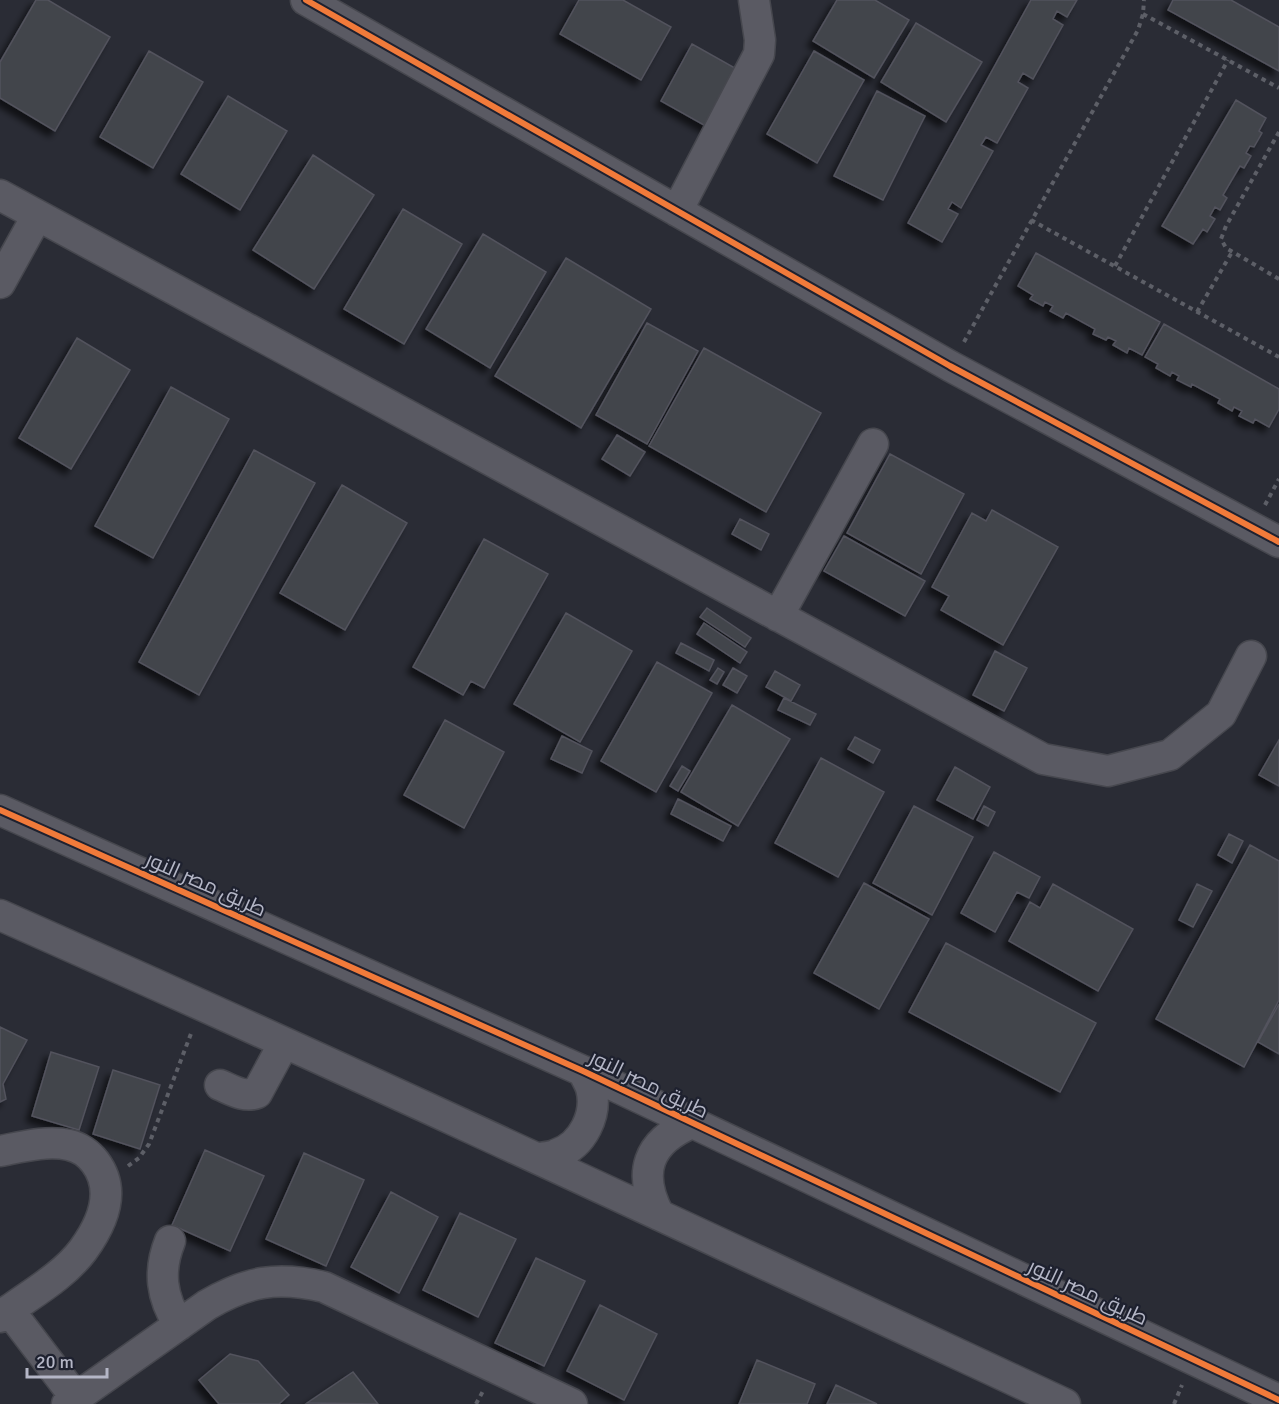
<svg xmlns="http://www.w3.org/2000/svg" width="1279" height="1404" viewBox="0 0 1279 1404" font-family="Signika,Cairo,sans-serif">
<defs>
<filter id="shadow"><feDropShadow dx="-5.5" dy="5.5" stdDeviation="3" flood-color="#0009"/></filter>
</defs>
<rect width="100%" height="100%" fill="#2a2c35"/>
<!-- building -->
<path fill="#43444c" stroke="#52535d" stroke-width="1.5" filter="url(#shadow)" d="M36 0H48L110 37 55 131 0 98V62Z
M579 0H623L671 27 641 80 560 34Z
M837 0H875L909 20 874 78 813 41Z
M1031 0H1077L1067 17 1057 11 1053 19 1063 25 1033 79 1023 73 1018 82 1028 88 997 143 986 137 981 145 993 151 961 208 952 202 948 209 958 214 942 242 908 223Z
M1173 0H1231L1279 27V71L1168 10Z
M916 23 982 62 946 122 881 82Z
M692 44 742 72 711 129 661 101Z
M149 51 203 82 153 168 100 137Z
M814 51 864 80 817 163 767 134Z
M877 91 925 116 883 200 834 176Z
M228 96 287 131 240 210 181 174Z
M1236 100 1266 118 1259 131 1262 133 1254 147 1250 146 1246 153 1251 156 1244 168 1240 166 1223 195 1227 198 1220 210 1215 207 1210 216 1215 219 1207 232 1203 229 1193 244 1162 226Z
M313 155 374 195 314 289 253 250Z
M403 209 462 244 404 344 344 309Z
M483 234 546 272 490 368 426 329Z
M1036 253 1160 322 1142 355 1129 348 1127 353 1113 345 1116 341 1108 337 1106 340 1093 334 1095 329 1066 313 1063 318 1050 311 1053 306 1045 302 1043 306 1030 299 1033 295 1018 286Z
M566 258 651 309 581 428 495 376Z
M647 323 698 351 647 444 596 415Z
M1164 324 1279 389V409L1269 427 1255 419 1253 423 1239 416 1242 411 1234 407 1232 411 1218 403 1220 399 1192 384 1191 387 1177 380 1179 376 1172 372 1170 376 1156 368 1158 364 1145 357Z
M77 338 130 370 71 469 19 438Z
M704 348 821 413 766 512 649 446Z
M171 387 229 419 153 558 95 526Z
M617 435 645 452 630 476 602 459Z
M254 450 315 483 199 695 139 662Z
M890 454 964 494 921 574 847 533Z
M342 485 407 523 345 630 280 593Z
M992 510 1058 547 1003 645 941 610 949 596 932 587 972 513 986 521Z
M740 519 769 534 761 550 732 534Z
M844 536 925 581 905 616 824 571Z
M484 539 548 574 484 688 471 681 463 695 413 667Z
M707 608 751 638 745 647 700 617Z
M566 613 632 651 580 742 514 704Z
M704 623 747 652 740 663 697 634Z
M681 643 714 660 709 671 676 653Z
M995 651 1027 668 1004 711 973 695Z
M657 662 712 693 656 792 601 761Z
M718 668 724 672 717 684 710 680Z
M733 668 747 676 737 693 723 685Z
M775 671 800 685 791 701 766 687Z
M784 698 816 714 810 725 778 710Z
M732 705 790 739 738 826 681 792Z
M445 720 504 752 464 828 404 795Z
M562 736 592 751 582 773 551 759Z
M855 737 880 750 873 763 848 749Z
M1279 740V786L1259 775Z
M821 758 884 792 838 877 775 843Z
M682 766 690 771 678 791 670 786Z
M955 767 990 787 973 819 937 800Z
M678 799 731 826 723 841 671 814Z
M914 806 973 837 932 915 873 883Z
M984 806 995 812 988 826 977 820Z
M1229 834 1243 841 1232 863 1218 855Z
M1250 845 1279 861V1000L1244 1067 1156 1019Z
M994 852 1040 877 1029 898 1017 892 995 932 961 913Z
M864 883 929 919 879 1009 814 973Z
M1053 884 1133 929 1098 991 1009 941 1030 902 1040 908Z
M1197 884 1212 891 1193 927 1179 920Z
M946 943 1096 1023 1060 1092 909 1012Z
M1279 1004V1054L1258 1042Z
M0 1027 27 1040 3 1084 6 1099 0 1102Z
M51 1052 99 1067 79 1130 32 1116Z
M113 1070 160 1085 140 1149 93 1134Z
M205 1150 264 1176 230 1251 172 1225Z
M304 1153 364 1180 326 1266 266 1239Z
M391 1192 438 1217 399 1293 351 1267Z
M460 1213 516 1239 478 1317 423 1290Z
M536 1258 585 1281 544 1366 495 1343Z
M600 1305 657 1334 624 1400 567 1371Z
M230 1354 258 1361 289 1395 279 1404H219L199 1380Z
M757 1360 815 1384 807 1404H739Z
M353 1372 378 1404 307 1403Z
M836 1385 877 1404H827Z"/>
<g fill="none" stroke-linecap="round" stroke-linejoin="round">
<defs>
<path id="minor" d="M306 0 950 366 1279 542
M0 195 1043 759 1108 771 1170 755 1221 714 1251 656
M677 211 759 54 760 40 754 0
M0 283 37 216
M778 616 873 444
M0 810 583 1071 1279 1400
M0 915C357 1073 711 1239 1065 1404
M220 1085C232 1090 244 1098 257 1093L284 1043
M0 1151C21 1147 47 1140 69 1145 79 1147 89 1154 95 1162 117 1191 102 1224 83 1250 62 1278 27 1296 0 1317
M539 1158C545 1157 552 1157 557 1154 583 1145 598 1114 591 1088 589 1082 585 1076 583 1071
M659 1215C637 1173 647 1142 692 1123
M170 1241C158 1271 161 1297 179 1325
M9 1310 76 1398
M67 1404 207 1305C248 1281 277 1276 324 1287L572 1404"/>
</defs>
<!-- minor casing -->
<use href="#minor" stroke="#46474e" stroke-width="33"/>
<!-- path -->
<path stroke="#5d5f67" stroke-width="4" stroke-dasharray="4.5 4.5" stroke-linecap="butt" d="M1143 14 1279 88
M1279 132 1226 226 1221 239 1226 248 1279 279
M1031 220 1279 357
M1115 266 1228 60
M1197 312 1232 252
M964 342 1138 30 1143 14 1144 0
M1265 505 1279 479
M128 1166 139 1158 149 1144 192 1031
M476 1404 483 1391
M1174 1404 1182 1385"/>
<!-- minor -->
<use href="#minor" stroke="#5a5a63" stroke-width="30"/>
<defs>
<path id="cycleway" d="M306 0 950 366 1279 542
M0 810 583 1071 1279 1400"/>
</defs>
<!-- cycleway casing -->
<use href="#cycleway" stroke="#1e212f" stroke-width="10"/>
<!-- cycleway -->
<use href="#cycleway" stroke="#f17a3a" stroke-width="6"/>
</g>
<g text-anchor="middle" stroke-width="4.5" stroke-linejoin="round" paint-order="stroke">
<!-- street labels -->
<g font-size="21" fill="#b4b6c6" stroke="#1e212f">
<text transform="translate(206 884) rotate(24)" y="7">طريق مصر النور</text>
<text transform="translate(649 1084) rotate(26)" y="7">طريق مصر النور</text>
<text transform="translate(1088 1292) rotate(25)" y="7">طريق مصر النور</text>
</g>
</g>
<!-- scale -->
<path d="M27 1368v9h80v-9" fill="none" stroke="#b4b6c6" stroke-width="3"/>
<text x="36" y="1368" font-size="18" fill="#b4b6c6" stroke="#1e212f" stroke-width="4.5" paint-order="stroke">20 m</text>
</svg>
